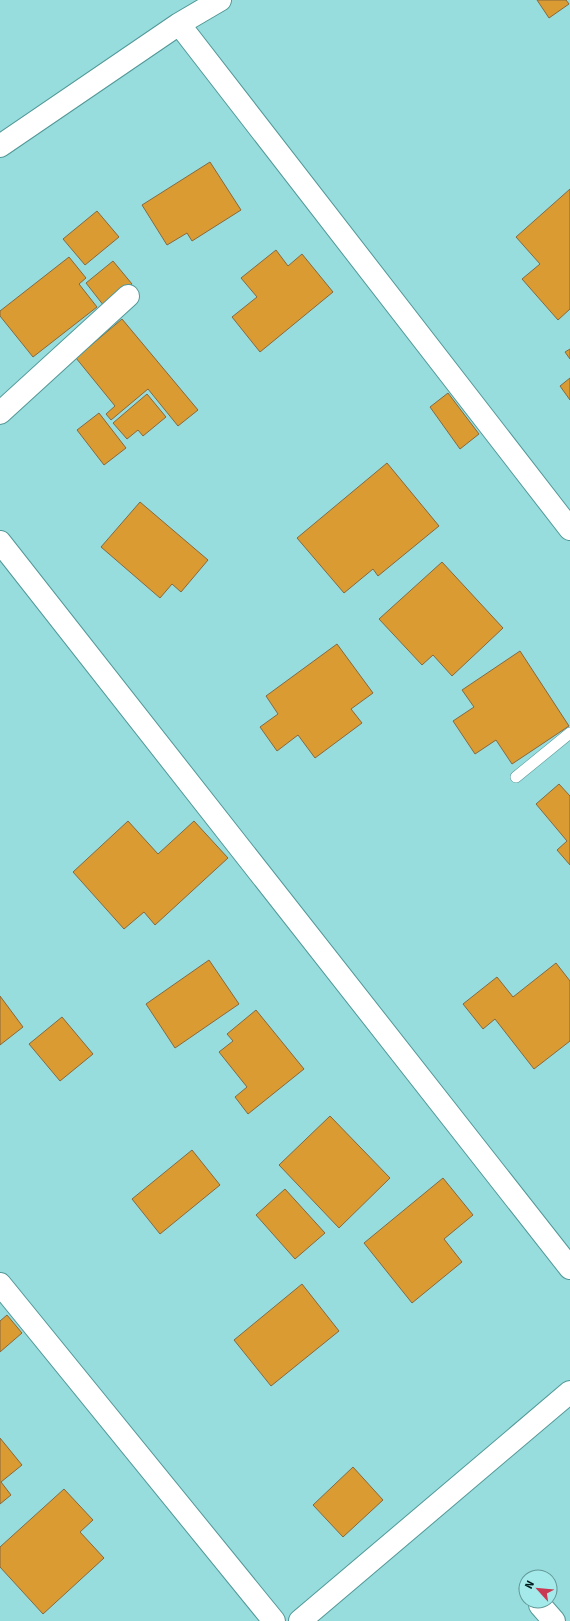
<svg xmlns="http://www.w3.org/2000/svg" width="570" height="1621" viewBox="0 0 570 1621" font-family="Signika,sans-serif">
<rect width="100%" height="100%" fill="#97dddd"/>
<!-- building -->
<path fill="#da9b32" stroke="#87693f" d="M537 0H566L569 4 549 18Z
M210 162 241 210 192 241 187 233 167 245 142 205Z
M570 189V309L558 320 522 279 540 264 516 237Z
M97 211 119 237 85 265 63 239Z
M276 250 288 266 302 254 333 292 260 352 232 317 257 297 241 278Z
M69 257 86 278 79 284 97 307 33 357 0 316V311Z
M113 261 132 284 104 306 86 283Z
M122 319 198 410 178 426 148 389 111 420 106 414 115 406 76 358Z
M570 349V359L565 352Z
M570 378V400L560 386Z
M448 393 479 434 460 449 430 407Z
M147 394 166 417 143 436 138 430 127 439 113 423Z
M99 413 126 448 104 465 77 430Z
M387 463 439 526 378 576 373 569 344 593 297 538Z
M140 502 208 560 181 592 172 584 160 598 101 547Z
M442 562 503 628 452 676 433 655 422 665 379 619Z
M337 644 373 693 351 709 362 723 315 758 298 735 277 751 260 727 278 714 266 696Z
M520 651 569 726 512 764 496 740 475 754 453 721 474 707 462 690Z
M559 784 570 796V865L557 850 567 841 536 804Z
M128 821 158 854 194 821 228 858 155 925 144 912 124 929 73 872Z
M209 960 239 1004 175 1048 146 1004Z
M556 963 570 981V1041L534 1069 495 1019 483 1029 463 1004 497 977 513 997Z
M0 996 23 1027 0 1045Z
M256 1010 304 1069 248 1114 235 1097 247 1087 219 1052 233 1041 227 1034Z
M62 1017 93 1054 60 1081 29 1044Z
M330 1116 390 1178 339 1228 279 1165Z
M192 1150 220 1185 160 1234 132 1199Z
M443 1178 473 1215 444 1239 462 1262 412 1303 364 1243Z
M285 1189 325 1233 295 1259 256 1215Z
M302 1284 339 1331 271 1386 234 1340Z
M7 1315 22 1333 0 1352V1321Z
M0 1438 22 1465 1 1482 11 1495 0 1504Z
M353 1467 383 1500 343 1537 313 1505Z
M64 1489 93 1520 80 1532 104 1558 43 1614 0 1567V1547Z"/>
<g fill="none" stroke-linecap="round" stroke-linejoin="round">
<defs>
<path id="service" d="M516 777 570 733"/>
<path id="minor" d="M179 24 570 529
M0 146 179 24 220 0
M0 413 128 296
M0 542 570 1268
M0 1284 274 1621
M540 1605 554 1621
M300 1621 570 1392"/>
</defs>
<!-- service casing -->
<use href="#service" stroke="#539898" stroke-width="12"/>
<!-- minor casing -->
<use href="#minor" stroke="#539898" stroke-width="24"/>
<!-- service -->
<use href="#service" stroke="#fff" stroke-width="11"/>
<!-- minor -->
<use href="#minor" stroke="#fff" stroke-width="22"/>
</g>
<!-- north arrow -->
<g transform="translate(538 1589) rotate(297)"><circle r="19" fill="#a4eaea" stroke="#639898"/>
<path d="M0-3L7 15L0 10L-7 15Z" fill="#ca3952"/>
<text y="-6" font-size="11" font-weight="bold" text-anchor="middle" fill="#011e1e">N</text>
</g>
</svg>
